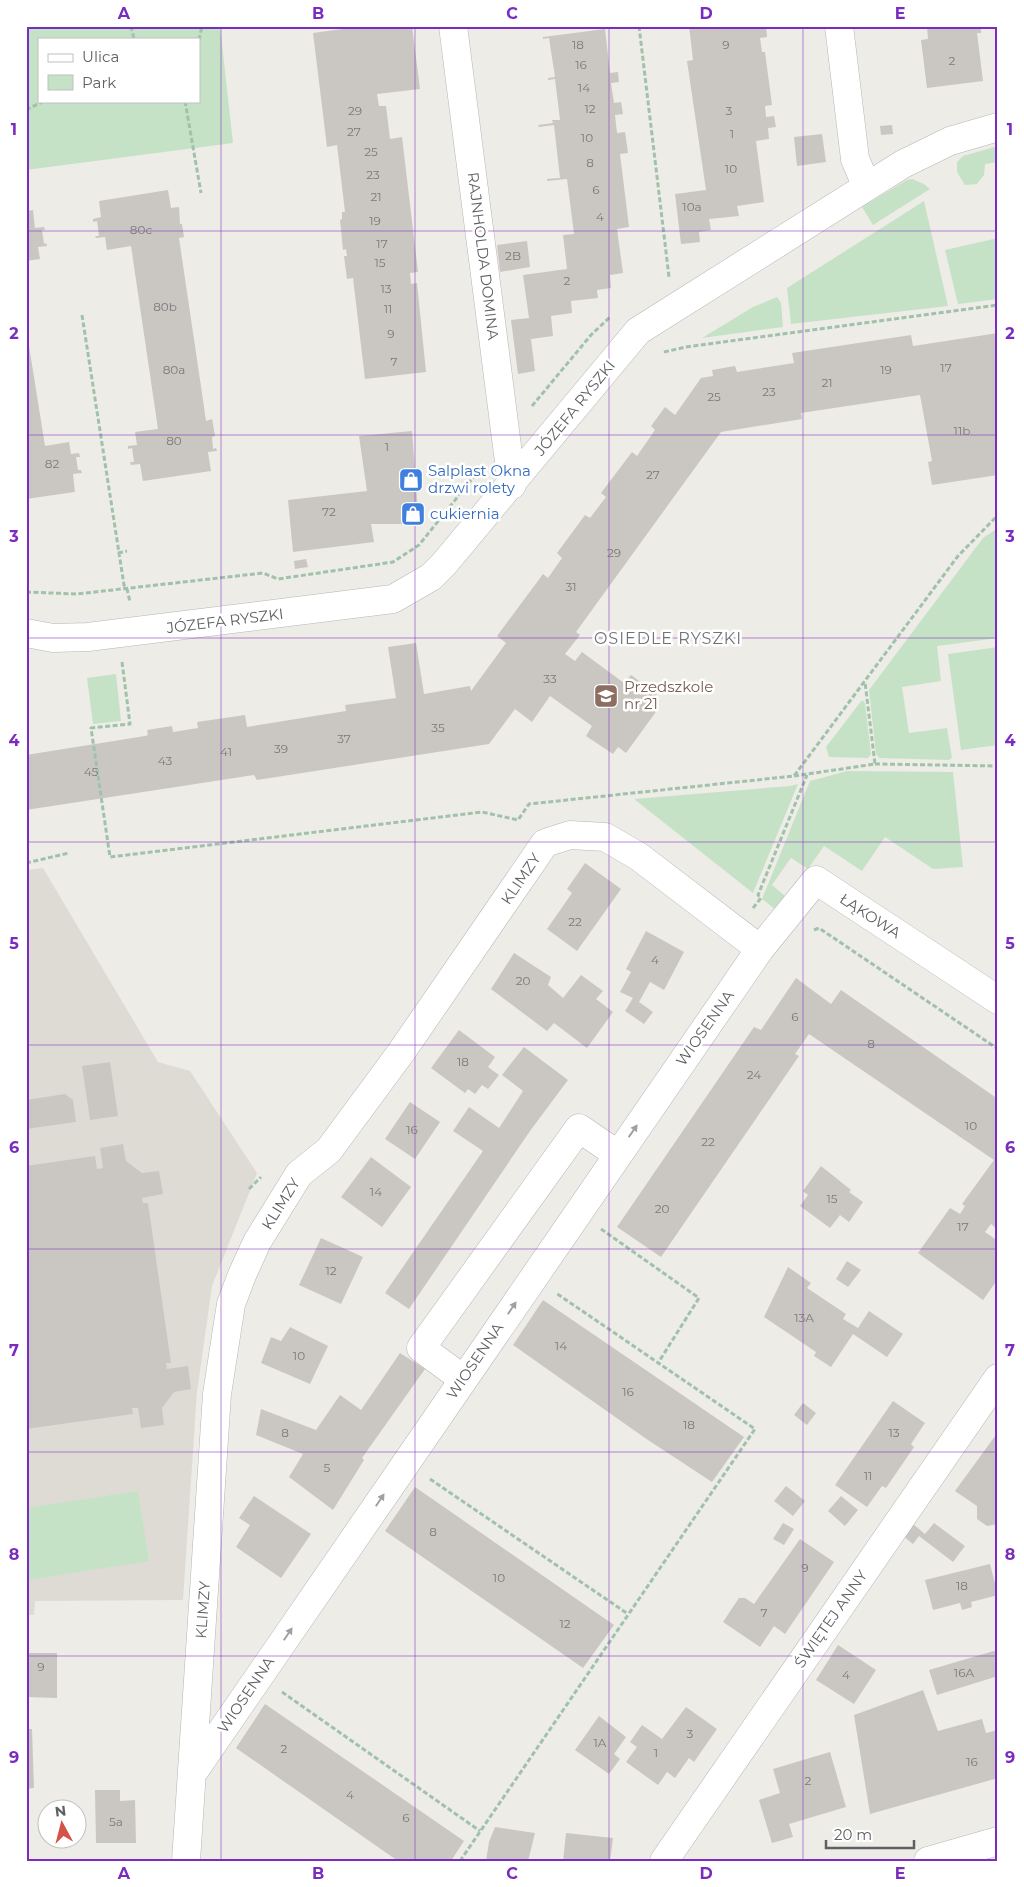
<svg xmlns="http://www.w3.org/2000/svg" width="1024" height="1887" viewBox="0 0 1024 1887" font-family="Montserrat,sans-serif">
<rect width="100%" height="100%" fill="#eeece6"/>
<!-- education -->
<path fill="#dedbd5" d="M43 868 158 1062 190 1071 257 1173 212 1286 197 1392 183 1600 35 1601 34 1615H26V870Z"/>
<!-- green -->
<path fill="#c6e2c6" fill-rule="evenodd" d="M26 26H220L233 143 26 170ZM39 39H199V101H39Z
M998 146V162L985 164 984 175 977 184 965 185 957 172V162L963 156Z
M912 179 924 184 930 189 873 225 862 207 907 180Z
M924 201 948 306 791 324 787 288Z
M998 238V299L958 304 945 250Z
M777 297 781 303 783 327 702 338 753 307Z
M998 528V638L937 646 941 681 902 687 909 733 947 728 952 758 949 760 879 758 876 754 869 690 983 538Z
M998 647V745L961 750 948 654Z
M116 674 121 721 93 724 87 678Z
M862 700 865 703 871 754 868 758 829 757 826 747Z
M847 771 953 772 963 867 933 869 885 837 862 871 824 846 808 869 791 858 772 885 784 895 785 901 776 910 762 899 810 781Z
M798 784 753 893 634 799 790 786Z
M138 1491 149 1561 28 1580 26 1508Z"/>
<!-- building -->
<path fill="#cac7c2" d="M350 26H412L420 89 377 94 379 106H386L390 139 402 137 418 272 410 273 411 284 417 283 426 372 365 379 353 278 347 279 344 256H347L346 249 343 250 340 220 342 219V212H345L337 145 327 147 313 33 350 28Z
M689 26H766L767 37 760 38 762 52H765L772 105 765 106 766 117 774 116 776 127 768 128 769 139 756 141 764 202 737 206 739 216 709 219 711 230 699 232 700 242 681 244 675 194 706 190 687 61 693 60Z
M927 26H981V33H977L983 81 927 88 921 40 928 39Z
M605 29 610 73 618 72 619 82 611 83 614 103 621 102 623 114 615 115 617 133 625 132 628 153 620 154 629 227 617 229 623 273 610 275 611 288 597 290 598 298 571 301 572 313 551 316 553 336 531 339 535 371 518 374 511 320 529 318 523 275 567 269 563 235 574 234 567 179 547 181V179L560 178 554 125 539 127 538 125 553 123 552 120H560L555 79 548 80V78L555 77 549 38 543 39V37Z
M892 125 893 134 881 135 880 126Z
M822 134 826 162 797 166 794 137Z
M168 190 171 208 179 207 180 224H182L184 237 179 238 203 400 206 421 212 419 215 436 212 437 213 449 216 448 217 451 208 452 211 471 143 481 140 464 131 465 130 462H134L132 448 128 449V446L137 445 135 432 158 429 131 246 107 250 105 237 96 238 95 236H99L97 221 93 222V219L101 217 99 201Z
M33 210 35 228 44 227 45 230H42L44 244 46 243 47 246 38 247 40 259 26 261V211Z
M527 241 530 267 500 272 497 245Z
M26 327 45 446 69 442 71 454 79 453 80 457H76L78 470H81L82 473 73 474 75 492 26 499Z
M998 333V475L932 485 928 462 932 461 920 395 801 413 802 419 721 432 576 632 580 635 565 654 575 661 582 652 624 683 631 675 657 694 650 703 658 709 626 753 618 747 613 754 586 736 592 726 550 696 532 722 515 709 489 744 257 780 254 775 26 810V755L145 736 148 735 147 730 172 726 173 732 198 728 197 722 245 715 247 727 346 711 345 705 396 698 388 647 416 643 424 694 470 686 471 691 506 643 497 636 543 574 548 578 562 558 557 553 585 515 590 518 606 497 601 493 632 452 637 456 655 430 651 426 665 407 675 415 701 378 713 376 712 370 735 366 737 372 794 363 792 353 911 335 913 346Z
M412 431 419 524H371L374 542 293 552 288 500 367 491 359 436Z
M306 559 308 567 295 569 294 561Z
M585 863 621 889 577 951 547 929 572 893 567 889Z
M646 931 684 952 664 990 650 982 639 1002 653 1012 644 1024 625 1011 633 998 620 992 631 972 626 969Z
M514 953 551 977 548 985 563 998 581 975 603 991 596 999 613 1012 587 1048 554 1023 547 1031 491 989Z
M796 978 831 1004 841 990 998 1099V1230L991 1224 985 1232 998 1241V1279L983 1300 918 1253 950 1208 960 1214 965 1206 962 1204 994 1160 809 1034 795 1054 799 1056 661 1257 617 1227 754 1027 761 1030Z
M459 1030 495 1057 488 1067 499 1075 488 1089 482 1085 475 1094 468 1089 465 1093 431 1068Z
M524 1047 568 1080 530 1131 409 1309 385 1293 483 1151 453 1131 469 1107 499 1128 523 1091 502 1075Z
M110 1062 118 1116 90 1120 82 1066Z
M65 1094 73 1100 76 1122 26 1129V1100Z
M410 1102 440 1122 415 1159 385 1139Z
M123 1144 126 1161 142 1173 159 1171 163 1194 142 1198 143 1203H148L171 1363H166L167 1369 188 1366 191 1389 174 1392 162 1408 164 1425 141 1428 138 1408H132L133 1414 26 1429V1166L95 1156 97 1169 103 1168 100 1148Z
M371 1157 411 1187 382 1227 341 1197Z
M821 1166 851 1190 849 1192 863 1202 849 1222 840 1215 830 1228 800 1206 808 1195 803 1191Z
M321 1238 363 1257 341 1304 299 1285Z
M847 1261 861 1270 848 1287 836 1279Z
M788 1267 811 1283 807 1288 846 1314 843 1319 858 1328 869 1311 903 1334 887 1357 853 1334 831 1367 814 1356 816 1352 764 1317Z
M543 1300 744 1437 712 1482 645 1438 513 1345Z
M290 1327 328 1346 310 1384 261 1363 271 1337 281 1341Z
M400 1353 425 1369 362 1458 364 1460 333 1510 289 1477 303 1454 256 1435 261 1409 316 1430 340 1395 361 1410Z
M893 1401 925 1423 911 1444 914 1447 886 1488 882 1486 867 1507 835 1485Z
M803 1403 816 1413 807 1425 794 1415Z
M998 1432V1524L987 1526 977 1519V1506L955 1491Z
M786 1486 805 1501 793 1516 774 1501Z
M415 1487 614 1625 583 1668 385 1531Z
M254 1496 311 1534 281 1578 236 1547 250 1525 239 1518Z
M841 1496 858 1510 845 1526 828 1511Z
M783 1523 794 1529 784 1545 773 1539Z
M934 1523 965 1546 953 1562 919 1536 913 1544 903 1536 913 1524 925 1534Z
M800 1539 834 1562 785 1634 774 1626 760 1647 723 1622 739 1598H745L754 1604Z
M990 1564 998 1595 971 1602 972 1607 962 1610 960 1603 933 1610 925 1580Z
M838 1645 876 1670 854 1704 816 1680Z
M997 1650 998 1676 937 1695 929 1670Z
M26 1653H57V1698L26 1697Z
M923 1690 938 1731 982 1719 986 1733 998 1730V1778L870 1814 854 1715Z
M265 1704 464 1841 451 1861H398L236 1748Z
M686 1707 717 1729 694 1762 689 1758 675 1778 667 1772 658 1785 626 1762 637 1747 630 1742 642 1725 662 1739Z
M599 1716 626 1737 614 1754 620 1759 609 1774 575 1750Z
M26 1729H32L34 1788 26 1789Z
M830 1752 846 1807 789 1824 793 1837 772 1843 759 1800 780 1793 773 1769Z
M95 1790H120V1801L135 1800 136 1843H96Z
M495 1827 535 1833 528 1861H486L489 1842Z
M566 1833 613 1838 610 1861H563Z"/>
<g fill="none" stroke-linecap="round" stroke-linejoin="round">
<defs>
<path id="minor" d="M453 26 512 485
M839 26 855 159 866 185
M26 633 53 638 88 637 393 599 431 577 444 564 638 331 903 164 950 141 998 127
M463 1379 421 1348 579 1128 617 1154
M192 1774 760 949 816 880 998 1000
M186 1861 217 1394 231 1304 242 1275 257 1242 299 1174 329 1150 402 1051 545 843 570 835 605 837 638 856 760 949
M664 1861 998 1378
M928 1861 998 1841"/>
</defs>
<!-- minor casing -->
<use href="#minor" stroke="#b3b6b9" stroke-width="29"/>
<!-- path -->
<path stroke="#a0c2aa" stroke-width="3" stroke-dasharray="5 2.5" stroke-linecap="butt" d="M131 26 134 39
M639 26 669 277
M199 40 202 26
M185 101 201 193
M26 110 44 101
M82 315 124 585 127 589 130 602
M664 352 686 347 998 305
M532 406 591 335 610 317
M118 553 127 551
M26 592 77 594 263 573 278 579 393 562 419 545 480 469
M122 662 130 724 91 728 110 857 482 812 518 820 529 804 794 776 958 556 998 515
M875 764 998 766
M794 776 875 764 865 682
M26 863 69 853
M753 908 761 898 758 895 807 775
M814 930 819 928 998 1049
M249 1189 261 1177
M601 1229 699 1298 658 1363
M430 1479 628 1614
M282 1692 480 1831
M460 1861 755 1429 556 1293"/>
<!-- minor -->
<use href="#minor" stroke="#fff" stroke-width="28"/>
</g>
<!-- one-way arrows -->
<defs><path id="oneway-solid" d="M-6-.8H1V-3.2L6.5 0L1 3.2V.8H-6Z" transform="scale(1.25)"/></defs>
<g fill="#9ea0a2">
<use href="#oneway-solid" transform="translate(633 1131) rotate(-55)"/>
<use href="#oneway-solid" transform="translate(512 1308) rotate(-56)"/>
<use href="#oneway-solid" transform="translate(380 1500) rotate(-56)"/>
<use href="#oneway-solid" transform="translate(288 1634) rotate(-56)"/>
</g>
<!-- grid -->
<path fill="none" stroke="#7b2cbf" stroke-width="1" stroke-opacity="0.55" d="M221 26V1861M415 26V1861M609 26V1861M803 26V1861M26 231H998M26 435H998M26 638H998M26 842H998M26 1045H998M26 1249H998M26 1452H998M26 1656H998"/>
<!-- icons -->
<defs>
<symbol id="shop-square" viewBox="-11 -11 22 22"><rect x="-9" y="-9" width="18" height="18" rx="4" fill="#3f7fe0" stroke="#fff"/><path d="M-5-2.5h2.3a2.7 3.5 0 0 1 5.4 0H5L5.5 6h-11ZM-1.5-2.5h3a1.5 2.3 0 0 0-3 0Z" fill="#fff"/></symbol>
<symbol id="school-square" viewBox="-11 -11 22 22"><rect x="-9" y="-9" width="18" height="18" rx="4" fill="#8d6e63" stroke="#fff"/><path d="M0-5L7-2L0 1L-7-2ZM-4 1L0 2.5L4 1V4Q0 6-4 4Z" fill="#fff"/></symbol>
</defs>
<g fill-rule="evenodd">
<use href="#shop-square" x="397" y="466" width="28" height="28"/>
<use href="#shop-square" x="399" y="500" width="28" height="28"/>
<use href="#school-square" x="592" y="682" width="28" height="28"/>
</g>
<g text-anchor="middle" stroke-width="5" stroke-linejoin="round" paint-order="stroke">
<!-- number labels -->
<g font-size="12" fill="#797a7c">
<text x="578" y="49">18</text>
<text x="726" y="49">9</text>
<text x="952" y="65">2</text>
<text x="581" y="69">16</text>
<text x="584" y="92">14</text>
<text x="590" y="113">12</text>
<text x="355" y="115">29</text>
<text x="729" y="115">3</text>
<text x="354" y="136">27</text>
<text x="732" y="138">1</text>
<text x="587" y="142">10</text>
<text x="371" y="156">25</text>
<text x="590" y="167">8</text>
<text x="731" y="173">10</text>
<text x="373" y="179">23</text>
<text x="596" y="194">6</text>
<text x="376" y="201">21</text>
<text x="692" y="211">10a</text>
<text x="600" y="221">4</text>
<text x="375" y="225">19</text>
<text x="141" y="234">80c</text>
<text x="382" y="248">17</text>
<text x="513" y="260">2B</text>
<text x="380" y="267">15</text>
<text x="567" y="285">2</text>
<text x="386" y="293">13</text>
<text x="165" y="311">80b</text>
<text x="388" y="313">11</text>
<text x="391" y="338">9</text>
<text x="394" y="366">7</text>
<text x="946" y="372">17</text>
<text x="174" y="374">80a</text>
<text x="886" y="374">19</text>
<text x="827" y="387">21</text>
<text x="769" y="396">23</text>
<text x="714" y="401">25</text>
<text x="962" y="435">11b</text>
<text x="174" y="445">80</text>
<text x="387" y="451">1</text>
<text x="52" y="468">82</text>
<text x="653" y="479">27</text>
<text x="329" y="516">72</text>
<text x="614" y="557">29</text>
<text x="571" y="591">31</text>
<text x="550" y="683">33</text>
<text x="438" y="732">35</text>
<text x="344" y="743">37</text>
<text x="281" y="753">39</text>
<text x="226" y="756">41</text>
<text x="165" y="765">43</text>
<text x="91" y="776">45</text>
<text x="575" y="926">22</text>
<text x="655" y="964">4</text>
<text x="523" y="985">20</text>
<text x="795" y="1021">6</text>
<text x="871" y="1048">8</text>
<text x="463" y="1066">18</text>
<text x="754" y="1079">24</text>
<text x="971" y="1130">10</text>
<text x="412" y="1134">16</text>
<text x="708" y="1146">22</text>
<text x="376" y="1196">14</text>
<text x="832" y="1203">15</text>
<text x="662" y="1213">20</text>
<text x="963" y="1231">17</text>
<text x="331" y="1275">12</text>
<text x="804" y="1322">13A</text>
<text x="561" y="1350">14</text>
<text x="299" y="1360">10</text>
<text x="628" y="1396">16</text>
<text x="689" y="1429">18</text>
<text x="285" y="1437">8</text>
<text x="894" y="1437">13</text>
<text x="327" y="1472">5</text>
<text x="868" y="1480">11</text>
<text x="433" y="1536">8</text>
<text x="805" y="1572">9</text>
<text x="499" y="1582">10</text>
<text x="962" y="1590">18</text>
<text x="764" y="1617">7</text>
<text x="565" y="1628">12</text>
<text x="41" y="1671">9</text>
<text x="964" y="1677">16A</text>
<text x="846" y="1679">4</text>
<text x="690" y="1738">3</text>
<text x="600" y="1747">1A</text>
<text x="284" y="1753">2</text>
<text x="656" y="1757">1</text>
<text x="972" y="1766">16</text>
<text x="808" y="1785">2</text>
<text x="350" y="1799">4</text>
<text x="406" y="1822">6</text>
<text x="116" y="1826">5a</text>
</g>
<!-- street labels -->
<g font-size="15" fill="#5e6164" stroke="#fff">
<text transform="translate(483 256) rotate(83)" y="5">RAJNHOLDA DOMINA</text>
<text transform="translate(575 408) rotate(-51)" y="5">JÓZEFA RYSZKI</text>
<text transform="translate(225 621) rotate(-7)" y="5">JÓZEFA RYSZKI</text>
<text transform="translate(521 879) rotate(-56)" y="5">KLIMZY</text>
<text transform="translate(870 916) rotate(33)" y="5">ŁĄKOWA</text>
<text transform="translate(705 1028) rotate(-55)" y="5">WIOSENNA</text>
<text transform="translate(281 1204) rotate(-58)" y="5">KLIMZY</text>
<text transform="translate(475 1361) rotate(-56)" y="5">WIOSENNA</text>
<text transform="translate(203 1610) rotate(-86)" y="5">KLIMZY</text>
<text transform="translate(831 1619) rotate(-55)" y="5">ŚWIĘTEJ ANNY</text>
<text transform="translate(246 1695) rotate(-56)" y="5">WIOSENNA</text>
</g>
<!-- shop labels -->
<g font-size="15" fill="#366cbe" stroke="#fff" text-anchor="start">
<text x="428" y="476">Salplast Okna<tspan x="428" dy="17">drzwi rolety</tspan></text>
<text x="430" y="519">cukiernia</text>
</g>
<!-- education labels -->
<g font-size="15" fill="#785e54" stroke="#fff" text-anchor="start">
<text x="624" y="692">Przedszkole<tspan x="624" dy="17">nr 21</tspan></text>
</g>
<!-- neighbourhood labels -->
<g font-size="16" letter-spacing="1" fill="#6f7376" stroke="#fff">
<text x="668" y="644">OSIEDLE RYSZKI</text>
</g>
</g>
<!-- border -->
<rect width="1024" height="1887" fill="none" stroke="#ffffff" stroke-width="55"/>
<!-- legend -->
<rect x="38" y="38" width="162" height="65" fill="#ffffff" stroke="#bfc0c1"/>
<rect x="48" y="54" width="25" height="8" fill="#ffffff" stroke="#bfc0c1"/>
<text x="82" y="62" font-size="15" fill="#5e6164">Ulica</text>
<rect x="48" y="75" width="25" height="15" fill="#c6e2c6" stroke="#bfc0c1"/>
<text x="82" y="88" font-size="15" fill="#5e6164">Park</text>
<!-- north arrow -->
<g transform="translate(62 1824) rotate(353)"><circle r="24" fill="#ffffff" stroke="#bfc0c1"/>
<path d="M0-4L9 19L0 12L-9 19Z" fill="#d45247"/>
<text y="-8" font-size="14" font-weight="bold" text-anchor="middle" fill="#5e6164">N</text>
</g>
<!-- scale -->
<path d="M826 1840v8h88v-8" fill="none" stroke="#5e6164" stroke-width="2.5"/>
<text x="834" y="1840" font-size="15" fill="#5e6164" stroke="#ffffff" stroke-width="4" paint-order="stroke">20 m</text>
<rect x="28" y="28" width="968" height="1832" fill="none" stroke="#7b2cbf" stroke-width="2"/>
<g font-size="16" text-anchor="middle" font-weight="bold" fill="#7b2cbf">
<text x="124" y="19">A</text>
<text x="318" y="19">B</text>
<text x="512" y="19">C</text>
<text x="706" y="19">D</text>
<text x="900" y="19">E</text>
<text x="14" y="135">1</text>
<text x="1010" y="135">1</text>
<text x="14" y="339">2</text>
<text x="1010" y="339">2</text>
<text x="14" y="542">3</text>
<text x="1010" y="542">3</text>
<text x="14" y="746">4</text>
<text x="1010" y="746">4</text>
<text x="14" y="949">5</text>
<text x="1010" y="949">5</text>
<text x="14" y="1153">6</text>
<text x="1010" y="1153">6</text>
<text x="14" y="1356">7</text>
<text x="1010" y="1356">7</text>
<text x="14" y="1560">8</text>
<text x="1010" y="1560">8</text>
<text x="14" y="1763">9</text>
<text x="1010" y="1763">9</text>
<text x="124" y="1879">A</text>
<text x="318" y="1879">B</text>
<text x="512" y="1879">C</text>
<text x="706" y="1879">D</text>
<text x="900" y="1879">E</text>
</g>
</svg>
